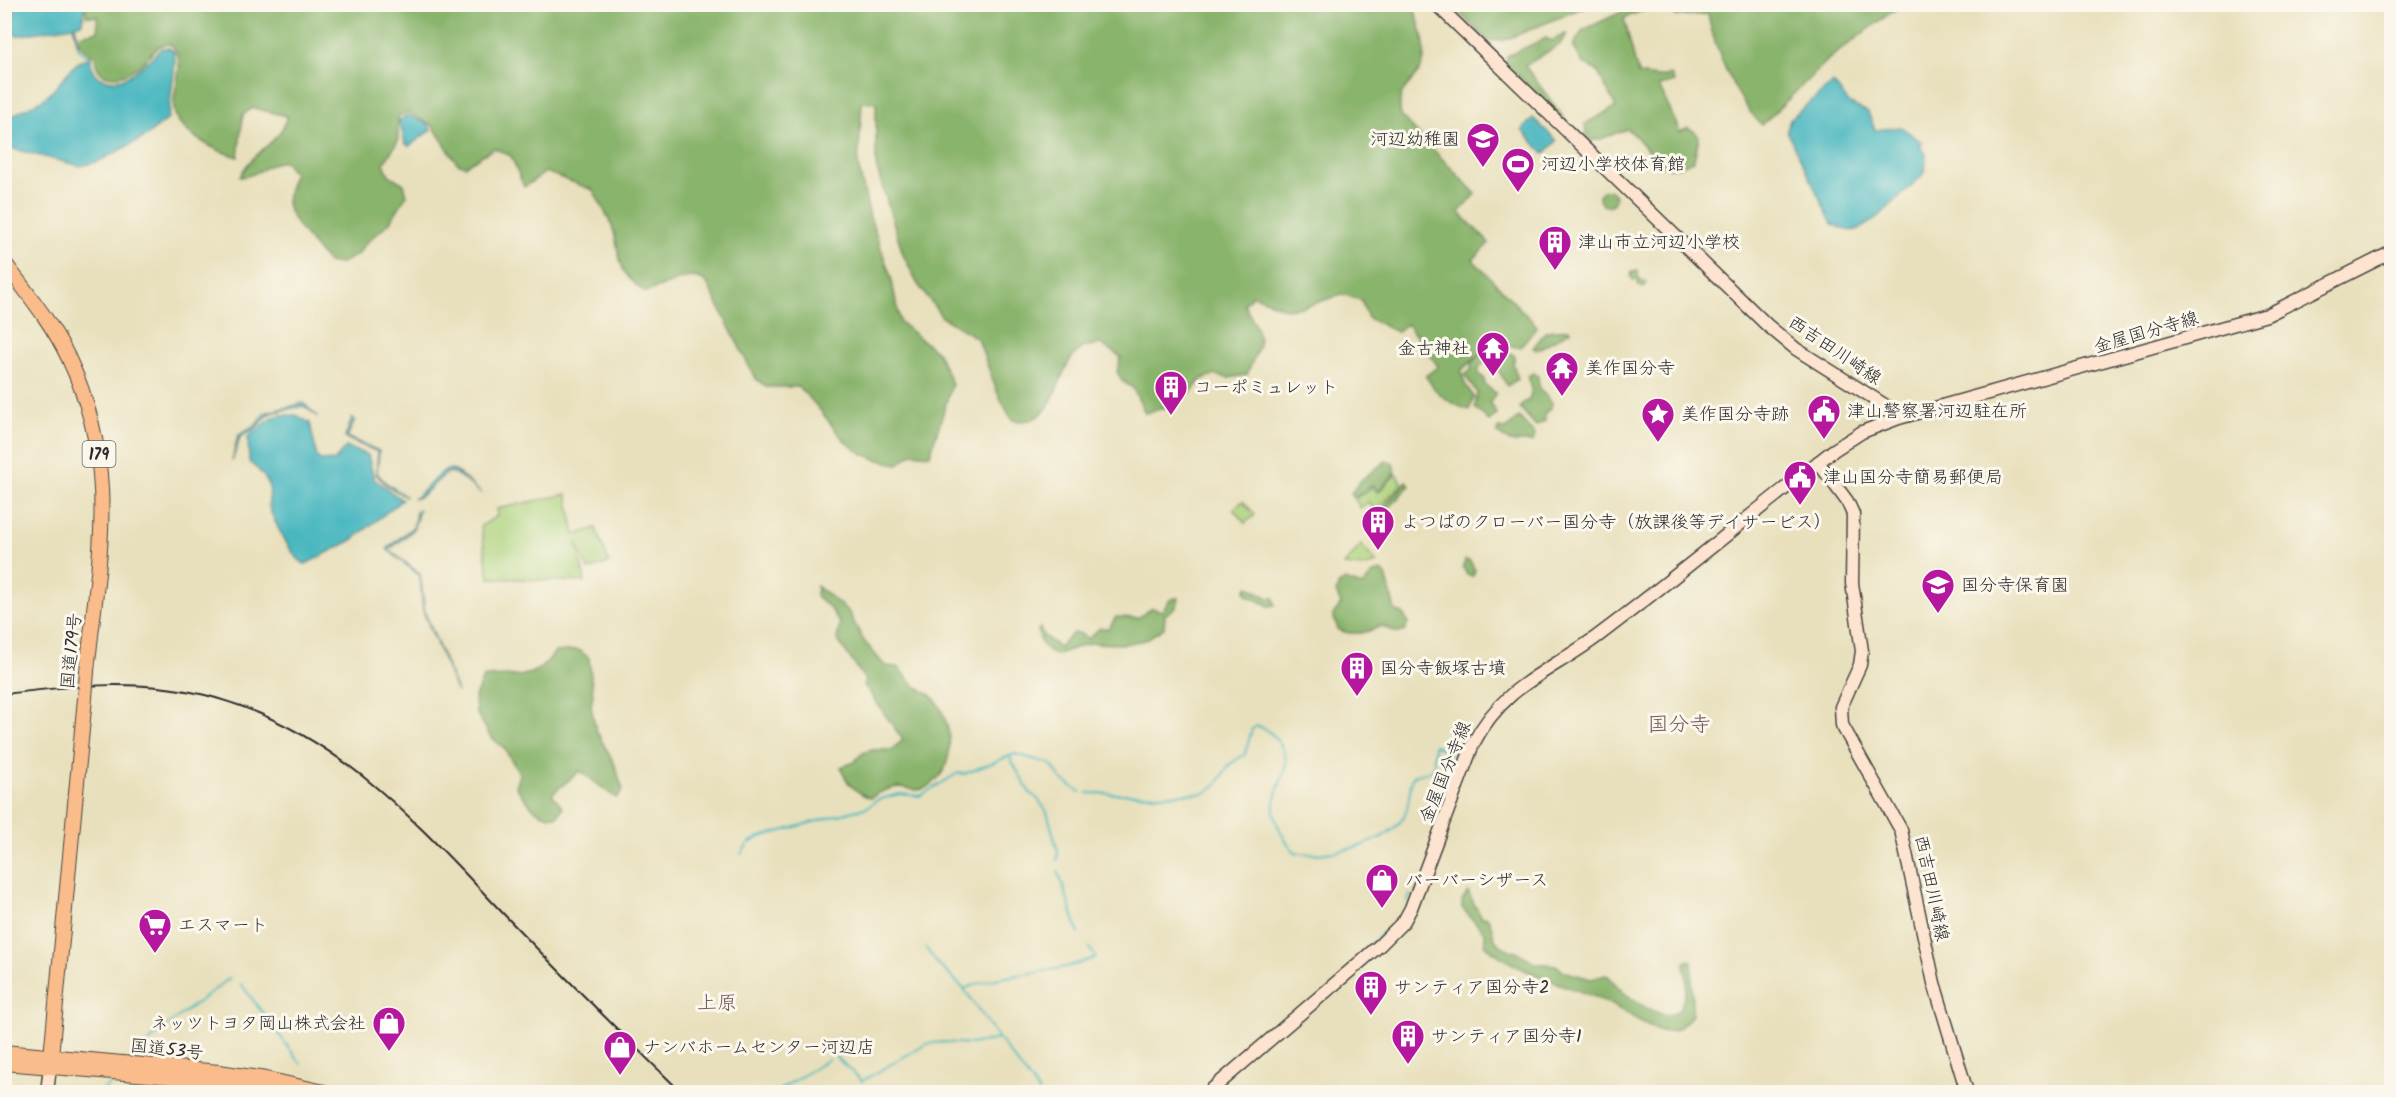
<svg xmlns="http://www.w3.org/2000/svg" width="2396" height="1097" viewBox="0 0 2396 1097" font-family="Kalam,'Klee One',sans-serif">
<rect width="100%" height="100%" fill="#fbf7ec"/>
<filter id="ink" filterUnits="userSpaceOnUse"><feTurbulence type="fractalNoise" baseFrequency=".0167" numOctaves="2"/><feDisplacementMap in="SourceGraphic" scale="12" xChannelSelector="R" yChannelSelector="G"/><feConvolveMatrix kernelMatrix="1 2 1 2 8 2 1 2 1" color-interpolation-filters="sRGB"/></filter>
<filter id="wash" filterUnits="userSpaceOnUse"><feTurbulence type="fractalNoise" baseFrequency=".008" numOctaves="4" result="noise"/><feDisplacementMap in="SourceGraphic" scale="24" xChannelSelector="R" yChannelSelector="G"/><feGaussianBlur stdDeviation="1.35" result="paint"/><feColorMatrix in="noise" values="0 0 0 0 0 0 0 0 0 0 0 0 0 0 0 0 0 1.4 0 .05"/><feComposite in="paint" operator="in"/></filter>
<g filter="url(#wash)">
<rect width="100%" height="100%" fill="#e8e0bc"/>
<!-- green -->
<path fill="#acd27c" stroke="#6c7e54" stroke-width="1.5" d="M1396 474 1402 484 1375 511 1369 502 1360 508 1355 499 1373 487 1378 493Z
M567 494 575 535 596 528 609 563 588 570 577 542 585 582 489 578 481 526 497 516V509Z
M1243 501 1255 515 1245 523 1233 509Z
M1361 545 1377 563 1362 567 1344 565Z"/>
<!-- forest -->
<path fill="#89b46c" stroke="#5a704c" stroke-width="1.5" d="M86 5 1295 4 1318 11 1327 5H1413C1419 23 1431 52 1420 70 1408 89 1396 88 1401 116L1476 194 1459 212 1489 243 1473 260 1537 326 1520 347 1489 344 1461 371 1465 384 1474 397 1469 410C1449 403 1436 395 1426 376L1438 366 1407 324 1397 332 1368 318 1361 300 1342 294 1304 307 1286 309 1253 295 1244 304C1249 314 1261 332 1259 344 1257 354 1250 364 1247 375L1228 378 1214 375 1202 379 1191 392 1171 406 1145 413 1133 388 1122 381 1117 372 1121 357 1101 344C1096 345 1087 345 1082 348 1052 367 1062 429 1012 420L997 392 978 339 942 317 917 283 903 254 876 166V103L862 102 858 165 870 217 891 277 900 322 938 353 952 384 930 455 913 453 898 464C835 455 839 422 798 387H766L755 378 707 283C689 267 665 289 644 292 618 270 622 267 615 236 612 221 600 204 593 190L546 172 524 187 511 156 494 148 465 166 457 163 433 126 408 112 398 116V141L384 163 389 175 404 184 407 195 390 222 366 243 357 255 340 264 328 262C317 250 287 218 287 202 287 193 292 182 294 173L285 162C271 159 258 177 240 177 250 152 282 143 287 116L253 108 243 114 238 157C218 152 178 133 174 110 171 87 190 61 170 44 168 44 162 45 160 46 152 50 147 60 139 66 121 79 96 85 95 55H89L80 44V35L98 31 97 16H86Z
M1451 5H1589L1505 40 1488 41Z
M1636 5H1656L1624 18 1638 74 1656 77 1671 75 1674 82 1659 86 1680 132 1688 128 1694 131 1699 137 1694 160C1653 184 1654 146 1627 129L1598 140H1587L1585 124 1616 107 1597 71 1583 63 1573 46 1583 30Z
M1658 5H1901L1830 58 1762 125C1736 100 1714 49 1708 14L1676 16Z
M1568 33 1560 44 1525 66 1576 134 1506 64 1507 56 1546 38 1551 41Z
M1599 198a8 8 0 1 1 16 0a8 8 0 1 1-16 0Z
M1638 271 1639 279 1647 282 1643 288 1638 285 1639 280H1633L1631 276 1632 272Z
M1569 329 1570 331 1537 350 1533 348 1546 331Z
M1493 349 1507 351 1515 356 1513 364 1518 379 1507 386 1499 371 1495 370 1487 361 1479 367V374L1484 378 1485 385 1496 393 1490 402 1497 414 1489 421 1475 408 1477 393 1465 375 1471 370V363L1484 352Z
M1534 373 1538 376 1539 388 1552 403 1551 408 1545 413V421L1536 426 1520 408 1524 402 1529 400 1532 389 1528 376Z
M1519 417 1535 435 1533 442H1510L1497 433 1498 428 1506 429Z
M1386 461 1392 462 1396 472 1378 492 1373 485 1354 498 1351 493 1362 479Z
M1407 481 1410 486C1400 493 1397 503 1386 510L1384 506Z
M1465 560 1470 561 1475 570 1473 576 1467 575 1463 567Z
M1381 571 1386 575 1395 610 1403 614 1408 622 1405 631 1399 633 1381 626C1367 633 1352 637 1338 629L1333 615 1341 604 1336 592 1339 584 1345 580 1362 586 1374 573Z
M817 586 848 611 864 641 885 666 898 667C905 674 912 685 921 690 925 693 929 692 933 697 953 721 959 769 927 787 917 793 910 788 900 787 890 787 878 793 870 798 855 792 845 783 841 767L855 762C863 747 876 750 891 750L903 740 864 685 866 681 837 639 840 624 830 608 816 596Z
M1248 586 1268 598H1274L1275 605 1269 606 1247 595 1245 590Z
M1178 598 1176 607 1165 615 1164 628 1145 640 1124 644 1090 643 1055 655C1043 649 1040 643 1038 630L1040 628 1044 636 1059 647 1073 633H1079L1088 639 1100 628H1109L1116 617 1138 618 1152 608 1162 611 1171 599Z
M579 650 589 658 593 694 591 707 596 730 615 765 623 790 616 798 580 771 552 794 563 808 557 816C536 817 528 803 516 787L520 774 504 748 490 736 476 712 475 697 483 678C501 674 521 680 537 670 544 667 550 658 555 652Z
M1468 892 1481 917H1487C1494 925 1491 936 1497 942 1508 953 1525 952 1534 963L1556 965 1563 971 1591 979 1606 975C1614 979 1615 986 1622 991 1635 1002 1672 1028 1681 1006 1687 993 1688 978 1684 964L1688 960 1692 961V1015C1685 1024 1674 1034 1661 1031 1649 1028 1622 1010 1609 1003 1567 984 1521 976 1485 945V933L1462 908V901Z"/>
<!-- water -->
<path fill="#48b7c0" stroke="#3a7176" stroke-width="1.5" d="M16 5H85L82 23 75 25 79 49 73 26 16 36 11 27Z
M162 48H169L174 52 175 63 168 119 145 137 97 162 80 166 5 147 6 121C18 110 34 106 46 97 62 85 70 61 91 57 91 67 92 73 101 78 123 90 147 61 162 48Z
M1833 83 1850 104 1868 112 1875 130 1901 127 1923 143 1919 145 1926 154 1925 171 1922 176C1907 189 1876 222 1859 229 1849 233 1841 228 1832 224L1787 131 1790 119Z
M407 115 428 124 431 130 409 146 405 143 399 120Z
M1533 118 1557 141 1544 154 1522 130Z
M303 403 318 417 304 406 270 413 256 428 240 437 232 461 238 436 257 424 265 413Z
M282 415H296L310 423 317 457 321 461 335 460 346 447 368 455 374 479 402 500 352 540 306 564C294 562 272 518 269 506 268 500 271 493 269 487 266 476 257 468 249 462L248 437 274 417Z
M352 418 355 420 347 437 379 451 377 473 385 482 406 497 385 484 376 474 378 452 345 438Z
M450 469 457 472 482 494 459 476 450 472C435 478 428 497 413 499 426 493 434 473 450 469Z
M419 510 413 530 389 550 420 574 425 613 457 692 423 611 420 576 387 549 414 526 416 511Z"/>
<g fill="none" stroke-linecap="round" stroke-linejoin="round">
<!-- stream -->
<path stroke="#48b7c0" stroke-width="2" d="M78 46 88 59
M1009 756 1030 793 1038 799 1047 812 1058 851 1057 860
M1087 793 1163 795 1205 793 1217 784 1229 765 1245 754 1252 729 1257 726C1267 729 1274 734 1279 743 1296 767 1276 780 1274 805 1273 821 1284 841 1295 852 1324 859 1389 845 1404 816 1411 804 1408 788 1413 776L1431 771 1434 767V745L1459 757 1441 811
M741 854 749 843 760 837 868 807 877 800 899 794 920 796 958 773 964 774 1015 754 1051 764 1062 780 1080 792
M1058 871 1079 934
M1407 902 1410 895
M926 948 937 963 964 989 999 1039
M1361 953 1389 927
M241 984 301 1064
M964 989C1008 970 1050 977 1096 957L1089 948
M140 1051 162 1029 230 978
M835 1056 862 1081 926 1044 943 1042 971 1044 999 1039 1039 1092
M100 1092 112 1083
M776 1092 829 1059"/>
</g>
</g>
<g filter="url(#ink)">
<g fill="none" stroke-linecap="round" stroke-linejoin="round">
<defs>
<path id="secondary" d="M1436 4 1767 325 1796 349 1891 409 1899 418
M1818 462 1847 501 1853 514 1852 583 1862 651 1860 665 1841 707 1842 725 1901 830 1934 983 1967 1092
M47 1092 50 1067
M1209 1092 1380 945 1404 921 1411 908 1473 744C1505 682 1552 672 1603 632 1681 573 1756 510 1834 450L1862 432 1899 418 2267 315 2392 252"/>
<path id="trunk" d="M4 262C27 293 52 323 68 357 120 465 99 557 87 671
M4 1052 219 1072 266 1079 324 1092
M4 1063 209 1080 281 1092
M50 1067 85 698"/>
</defs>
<!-- secondary casing -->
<use href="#secondary" stroke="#474641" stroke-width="15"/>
<!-- trunk casing -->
<use href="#trunk" stroke="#474641" stroke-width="16"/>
<!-- secondary -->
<use href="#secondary" stroke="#fde4d0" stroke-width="12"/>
<!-- trunk -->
<use href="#trunk" stroke="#f9bc8a" stroke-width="14"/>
<!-- rail -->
<path stroke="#2b2b2b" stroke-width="2" d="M4 694C76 685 145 678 216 698 346 735 427 835 518 929 571 984 626 1038 681 1092"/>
<defs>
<path id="trunk-bridge" d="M85 698 87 671"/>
</defs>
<!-- trunk-bridge casing -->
<use href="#trunk-bridge" stroke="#474641" stroke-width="16" stroke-linecap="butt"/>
<!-- trunk-bridge -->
<use href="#trunk-bridge" stroke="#f9bc8a" stroke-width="14"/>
</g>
</g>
<!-- icons -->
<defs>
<symbol id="school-pin" viewBox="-11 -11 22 30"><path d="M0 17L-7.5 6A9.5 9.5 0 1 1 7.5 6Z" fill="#b5179e" stroke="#fbf7ec"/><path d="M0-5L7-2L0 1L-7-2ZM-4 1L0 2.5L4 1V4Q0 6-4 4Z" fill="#fff"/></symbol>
<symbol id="stadium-pin" viewBox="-11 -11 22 30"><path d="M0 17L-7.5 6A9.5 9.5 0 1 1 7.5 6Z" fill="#b5179e" stroke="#fbf7ec"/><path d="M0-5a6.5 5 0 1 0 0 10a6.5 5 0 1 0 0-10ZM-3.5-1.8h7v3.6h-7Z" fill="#fff"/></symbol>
<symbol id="building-pin" viewBox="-11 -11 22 30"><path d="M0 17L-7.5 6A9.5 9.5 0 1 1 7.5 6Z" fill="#b5179e" stroke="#fbf7ec"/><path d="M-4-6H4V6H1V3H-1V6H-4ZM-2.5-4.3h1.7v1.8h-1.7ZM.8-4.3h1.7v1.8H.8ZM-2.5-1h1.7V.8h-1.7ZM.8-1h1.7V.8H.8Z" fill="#fff"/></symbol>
<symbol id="temple-pin" viewBox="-11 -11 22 30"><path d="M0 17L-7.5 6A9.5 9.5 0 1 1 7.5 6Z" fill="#b5179e" stroke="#fbf7ec"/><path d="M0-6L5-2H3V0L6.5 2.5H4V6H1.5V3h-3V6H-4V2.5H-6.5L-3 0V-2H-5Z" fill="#fff"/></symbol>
<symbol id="civic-pin" viewBox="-11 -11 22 30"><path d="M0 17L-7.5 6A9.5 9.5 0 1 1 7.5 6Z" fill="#b5179e" stroke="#fbf7ec"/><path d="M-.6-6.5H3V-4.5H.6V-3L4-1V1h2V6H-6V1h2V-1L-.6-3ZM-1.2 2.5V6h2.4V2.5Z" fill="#fff"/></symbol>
<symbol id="sight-pin" viewBox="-11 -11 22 30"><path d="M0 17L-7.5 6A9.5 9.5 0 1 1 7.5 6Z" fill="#b5179e" stroke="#fbf7ec"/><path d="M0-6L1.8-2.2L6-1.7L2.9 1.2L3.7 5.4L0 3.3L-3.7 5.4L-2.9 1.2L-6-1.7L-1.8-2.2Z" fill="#fff"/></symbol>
<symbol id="shop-pin" viewBox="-11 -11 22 30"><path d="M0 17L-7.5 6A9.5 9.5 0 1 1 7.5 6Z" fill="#b5179e" stroke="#fbf7ec"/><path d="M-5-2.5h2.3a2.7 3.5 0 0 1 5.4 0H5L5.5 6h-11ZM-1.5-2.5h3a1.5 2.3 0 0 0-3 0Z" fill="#fff"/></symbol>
<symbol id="supermarket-pin" viewBox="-11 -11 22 30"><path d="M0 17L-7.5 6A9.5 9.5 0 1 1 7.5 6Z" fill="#b5179e" stroke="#fbf7ec"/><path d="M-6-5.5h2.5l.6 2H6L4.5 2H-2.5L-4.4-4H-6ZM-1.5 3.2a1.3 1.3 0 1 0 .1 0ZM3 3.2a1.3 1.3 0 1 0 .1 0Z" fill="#fff"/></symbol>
</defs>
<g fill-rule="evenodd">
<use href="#school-pin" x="1464" y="120" width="38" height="52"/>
<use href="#stadium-pin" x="1499" y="145" width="38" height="52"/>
<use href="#building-pin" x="1536" y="223" width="38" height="52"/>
<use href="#temple-pin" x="1474" y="329" width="38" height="52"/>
<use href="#temple-pin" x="1543" y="349" width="38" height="52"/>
<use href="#building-pin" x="1152" y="368" width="38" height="52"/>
<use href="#civic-pin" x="1805" y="392" width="38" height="52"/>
<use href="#sight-pin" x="1639" y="395" width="38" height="52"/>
<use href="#civic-pin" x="1781" y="458" width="38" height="52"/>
<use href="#building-pin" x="1359" y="503" width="38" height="52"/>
<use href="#school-pin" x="1919" y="566" width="38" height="52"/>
<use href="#building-pin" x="1338" y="649" width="38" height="52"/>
<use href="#shop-pin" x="1363" y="861" width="38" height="52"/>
<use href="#supermarket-pin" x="136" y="906" width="38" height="52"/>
<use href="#building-pin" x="1352" y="968" width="38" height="52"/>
<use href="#shop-pin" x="370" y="1004" width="38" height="52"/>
<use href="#building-pin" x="1389" y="1017" width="38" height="52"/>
<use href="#shop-pin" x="601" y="1028" width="38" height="52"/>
</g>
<g text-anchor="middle" stroke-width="6" stroke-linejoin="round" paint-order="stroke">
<!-- shield labels -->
<rect fill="#fbf7ec" stroke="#696865" stroke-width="1.5" x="82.5" y="441" width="33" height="26" rx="4.5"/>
<g font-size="16" font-weight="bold" fill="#2b2b2b">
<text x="99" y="460">179</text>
</g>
<!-- poi labels -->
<g font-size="18" fill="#2b2b2b" stroke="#fbf7ec" text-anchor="start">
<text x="1460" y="145" text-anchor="end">河辺幼稚園</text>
<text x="1541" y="170">河辺小学校体育館</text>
<text x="1578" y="248">津山市立河辺小学校</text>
<text x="1470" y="354" text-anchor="end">金古神社</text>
<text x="1585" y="374">美作国分寺</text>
<text x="1194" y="393">コーポミュレット</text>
<text x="1847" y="417">津山警察署河辺駐在所</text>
<text x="1681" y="420">美作国分寺跡</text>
<text x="1823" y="483">津山国分寺簡易郵便局</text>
<text x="1401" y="528">よつばのクローバー国分寺（放課後等デイサービス）</text>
<text x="1961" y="591">国分寺保育園</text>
<text x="1380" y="674">国分寺飯塚古墳</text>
<text x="1405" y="886">バーバーシザース</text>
<text x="178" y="931">エスマート</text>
<text x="1394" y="993">サンティア国分寺2</text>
<text x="366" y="1029" text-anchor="end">ネッツトヨタ岡山株式会社</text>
<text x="1431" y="1042">サンティア国分寺1</text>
<text x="643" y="1053">ナンバホームセンター河辺店</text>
</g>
<!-- street labels -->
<g font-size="18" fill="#2b2b2b" stroke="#fbf7ec">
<text transform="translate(2146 332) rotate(-16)" y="6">金屋国分寺線</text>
<text transform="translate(1835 350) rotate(34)" y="6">西吉田川崎線</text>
<text transform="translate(71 651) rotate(-84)" y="6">国道179号</text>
<text transform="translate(1445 772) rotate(-68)" y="6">金屋国分寺線</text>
<text transform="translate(1932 888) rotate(78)" y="6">西吉田川崎線</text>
<text transform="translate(167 1049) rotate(6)" y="6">国道53号</text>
</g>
<!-- neighbourhood labels -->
<g font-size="20" fill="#725959" stroke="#fbf7ec">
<text x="717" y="1009">上原</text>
</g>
<!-- quarter labels -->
<g font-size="21" fill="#725959" stroke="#fbf7ec">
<text x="1679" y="731">国分寺</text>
</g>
</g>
<!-- margin -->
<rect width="2396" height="1097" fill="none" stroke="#fbf7ec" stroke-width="24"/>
</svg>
